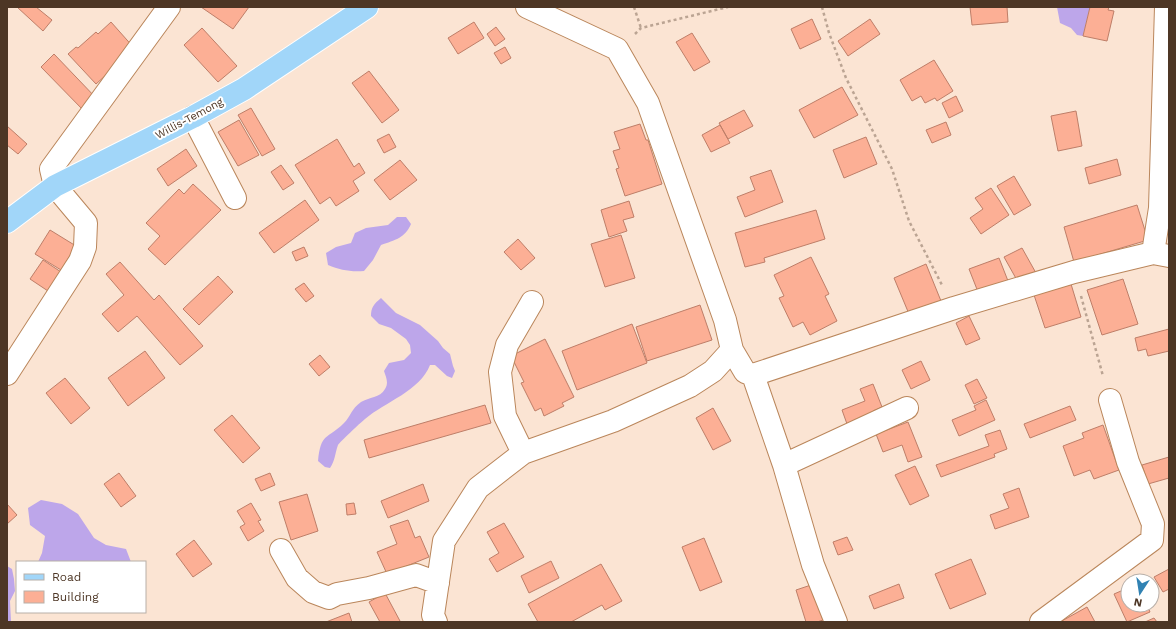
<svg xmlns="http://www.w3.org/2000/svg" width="1176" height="629" viewBox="0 0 1176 629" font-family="'Work Sans',sans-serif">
<rect width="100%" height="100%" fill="#fbe4d3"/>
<!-- forest -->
<path fill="#bda6ea" d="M1057 7H1090L1083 36 1077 35 1071 28 1060 23Z
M397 217H406L411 224C405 238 395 240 381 245L373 260 364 271C350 272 340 270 328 265L326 253 336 247 351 243 355 233 366 228 388 225Z
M381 298 396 313 420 325 438 341 443 348 450 354 453 366 455 371 452 378 447 376 435 365H430C420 391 385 402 365 419 360 423 340 442 338 445 335 453 335 461 330 468L325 467 318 461C321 432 327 440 344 423 351 416 351 409 361 402 369 397 380 398 385 389 389 383 386 377 384 371L389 363 404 360 411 353 410 345 406 339 391 328 379 324 371 316C371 307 374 304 381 298Z
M41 500 62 504 78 514 94 538 106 545 126 549 131 562H38L42 553 45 536 30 525 28 508Z
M7 566 12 569 14 579 15 591 10 601 11 622H7Z"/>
<!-- building -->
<path fill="#fcaf95" stroke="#be7e68" d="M17 7H36L52 20 43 31Z
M201 7H249L233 29Z
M970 7H1007L1008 22 972 25Z
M1090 7H1109L1108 10 1114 11 1107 41 1083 36Z
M812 19 821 39 800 49 791 29Z
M870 19 880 34 848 56 838 41Z
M111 22 135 49 96 84 68 54 76 47 78 48 96 32 98 34Z
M474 22 484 38 458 54 448 38Z
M496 27 505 39 495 46 487 34Z
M202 28 237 66 218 82 184 45Z
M692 33 710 62 694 71 676 42Z
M505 47 511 58 501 64 494 53Z
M54 54 98 100 85 112 41 67Z
M934 60 953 91 937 101 935 98 925 103 921 96 912 101 900 80Z
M369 71 399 110 382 123 352 83Z
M842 87 858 115 814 138 799 110Z
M956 96 963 111 949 118 942 103Z
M251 108 275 149 262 156 238 115Z
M744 110 753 126 728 139 719 123Z
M1076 111 1082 146 1058 151 1051 116Z
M239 120 259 155 238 166 218 132Z
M946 122 951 135 932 143 926 130Z
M640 124 646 140H648L662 184 625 196 616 169 619 168 613 151 620 149 614 132Z
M720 125 730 143 711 152 702 135Z
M7 126 27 144 18 154 7 145Z
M389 134 396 147 384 153 377 140Z
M866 137 877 164 844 178 833 150Z
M337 139 354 167 359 163 365 173 353 181 359 191 336 206 330 197 320 204 295 165Z
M186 149 197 166 168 186 157 169Z
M1117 159 1121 175 1089 184 1085 168Z
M400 160 417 180 390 200 374 180Z
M281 165 294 183 283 190 271 172Z
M771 170 783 202 745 217 737 197 755 190 750 177Z
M1014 176 1031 205 1014 215 997 186Z
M193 184 221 210 165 265 148 249 160 236 146 223 179 189 184 194Z
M991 188 1009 215 981 234 970 218 983 209 975 198Z
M305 200 319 220 274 253 259 233Z
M629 201 634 217 623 220 627 231 609 237 601 210Z
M1137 205 1148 240 1074 262 1064 227Z
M816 210 825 239 764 258 765 262 745 267 735 233Z
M50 230 76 246 61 270 35 254Z
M621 235 635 278 605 287 591 244Z
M518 239 535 258 521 270 504 252Z
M304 247 308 256 296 261 292 252Z
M1022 248 1036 273 1018 282 1004 257Z
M811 257 829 294 825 296 837 321 810 335 803 322 793 327 779 298 784 296 774 275Z
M999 258 1010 286 980 297 969 269Z
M43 260 64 274 51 293 30 279Z
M120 262 154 300 159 295 203 346 180 365 137 316 118 332 102 314 124 295 106 274Z
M926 264 941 301 909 314 894 278Z
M218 276 233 292 199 325 183 309Z
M1123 279 1138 324 1102 335 1087 290Z
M304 283 314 296 306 302 295 289Z
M1071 284 1081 317 1045 328 1034 295Z
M700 305 712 340 647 361 636 327Z
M969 316 980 339 966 345 956 323Z
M632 324 647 363 577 390 562 351Z
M1169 329V351L1148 356 1146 349 1138 351 1135 338Z
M545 339 574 397 562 403 564 406 544 416 541 408 535 411 521 383 524 382 511 356Z
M145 351 165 378 128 406 108 378Z
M320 355 330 367 319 376 309 364Z
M921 361 930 380 911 389 902 370Z
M65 378 90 408 71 424 46 393Z
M977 379 987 398 974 404 965 385Z
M873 384 882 407 873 411 874 414 847 424 842 410 865 401 860 389Z
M986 400 995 420 959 436 952 420 976 410 974 406Z
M485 405 491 423 369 458 364 440Z
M1070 406 1076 420 1030 438 1024 424Z
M713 408 731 441 713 450 696 418Z
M232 415 260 448 243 463 214 430Z
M908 422 922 457 908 462 902 445 883 452 876 434Z
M1103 425 1119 470 1094 479 1090 470 1074 476 1063 446 1084 438 1082 433Z
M1000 430 1007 449 994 454 995 457 941 477 936 465 989 446 985 435Z
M1169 457V478L1148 484 1142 465Z
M915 466 929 496 910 505 895 475Z
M119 473 136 496 121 507 104 484Z
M270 473 275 485 261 491 255 479Z
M423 484 429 501 388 518 381 501Z
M1019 488 1029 517 995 529 990 515 1009 508 1003 494Z
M307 494 318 531 291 540 279 502Z
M251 503 261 520 258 521 264 531 248 541 240 527 245 524 237 511Z
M354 503 356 514 347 515 346 504Z
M7 504 17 515 7 524Z
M408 520 415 538 420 536 429 557 387 574 377 552 397 544 390 526Z
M504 523 524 557 497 572 489 559 499 553 487 532Z
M847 537 853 550 838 555 833 542Z
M704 538 722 582 700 591 682 547Z
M194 540 212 564 193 577 176 554Z
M971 559 986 594 950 609 935 574Z
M551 561 559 578 529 593 521 576Z
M601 564 622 601 605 610 602 605 571 622H538L528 604Z
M1169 569V589L1163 592 1154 577Z
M899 584 904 598 874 609 869 596Z
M811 585 823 620 817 622H806L796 590Z
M1128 588V605H1147L1150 612 1127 622 1114 594Z
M385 593 400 621 397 622H380L369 602Z
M1087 607 1095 622H1060Z
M349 613 352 622H326Z
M1154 618 1157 622H1145Z"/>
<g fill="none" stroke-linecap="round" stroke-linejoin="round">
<defs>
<path id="minor" d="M193 117 235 198
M1153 253 1160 208 1166 7
M732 350 745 372 753 375 954 308 1074 272 1153 253 1169 256
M7 374 80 261 85 247 86 223 55 186 51 169 169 7
M753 375 784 465 813 565 836 622
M523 453 505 416 500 372 507 345 532 302
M784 465 907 408
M281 550 297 578 313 592 329 598 337 594 369 588 416 575 438 583
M436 622 433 615 444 541 478 488 523 453 613 421 690 386 713 371 732 350 725 320 648 103 617 49 527 7
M1041 622 1152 540 1153 524 1128 462 1110 400"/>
<path id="major" d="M7 222 55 186 193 117 244 89 367 7"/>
</defs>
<!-- minor casing -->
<use href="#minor" stroke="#ba865b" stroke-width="24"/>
<!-- major casing -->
<use href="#major" stroke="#fff" stroke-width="24"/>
<!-- path -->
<path stroke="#bba493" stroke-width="2.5" stroke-dasharray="3 3" stroke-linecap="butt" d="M634 7 641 28
M822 7 829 33 846 78 892 169 909 221 943 287
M635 34 641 28 728 7
M1081 296 1103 376"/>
<!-- minor -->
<use href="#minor" stroke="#fff" stroke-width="22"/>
<!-- major -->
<use href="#major" stroke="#a1d6f9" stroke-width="22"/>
</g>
<g text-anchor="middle" stroke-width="4" stroke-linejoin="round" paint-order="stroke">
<!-- street labels -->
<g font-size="11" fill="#4d3625" stroke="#fff">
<text transform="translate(189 118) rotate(-28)" y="4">Willis-Temong</text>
</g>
</g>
<!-- border -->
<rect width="1176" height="629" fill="none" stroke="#4d3625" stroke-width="16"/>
<!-- legend -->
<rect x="16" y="561" width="130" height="52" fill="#ffffff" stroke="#b8afa8"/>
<rect x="24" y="574" width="20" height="6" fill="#a1d6f9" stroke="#b8afa8"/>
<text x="52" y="581" font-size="12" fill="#4d3625">Road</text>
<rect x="24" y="591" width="20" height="12" fill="#fcaf95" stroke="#b8afa8"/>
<text x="52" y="601" font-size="12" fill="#4d3625">Building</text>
<!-- north arrow -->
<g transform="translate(1140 593) rotate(192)"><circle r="19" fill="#ffffff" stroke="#b8afa8"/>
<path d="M0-3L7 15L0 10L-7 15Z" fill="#3182b3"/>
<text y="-6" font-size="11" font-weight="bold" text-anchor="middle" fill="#4d3625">N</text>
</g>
</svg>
